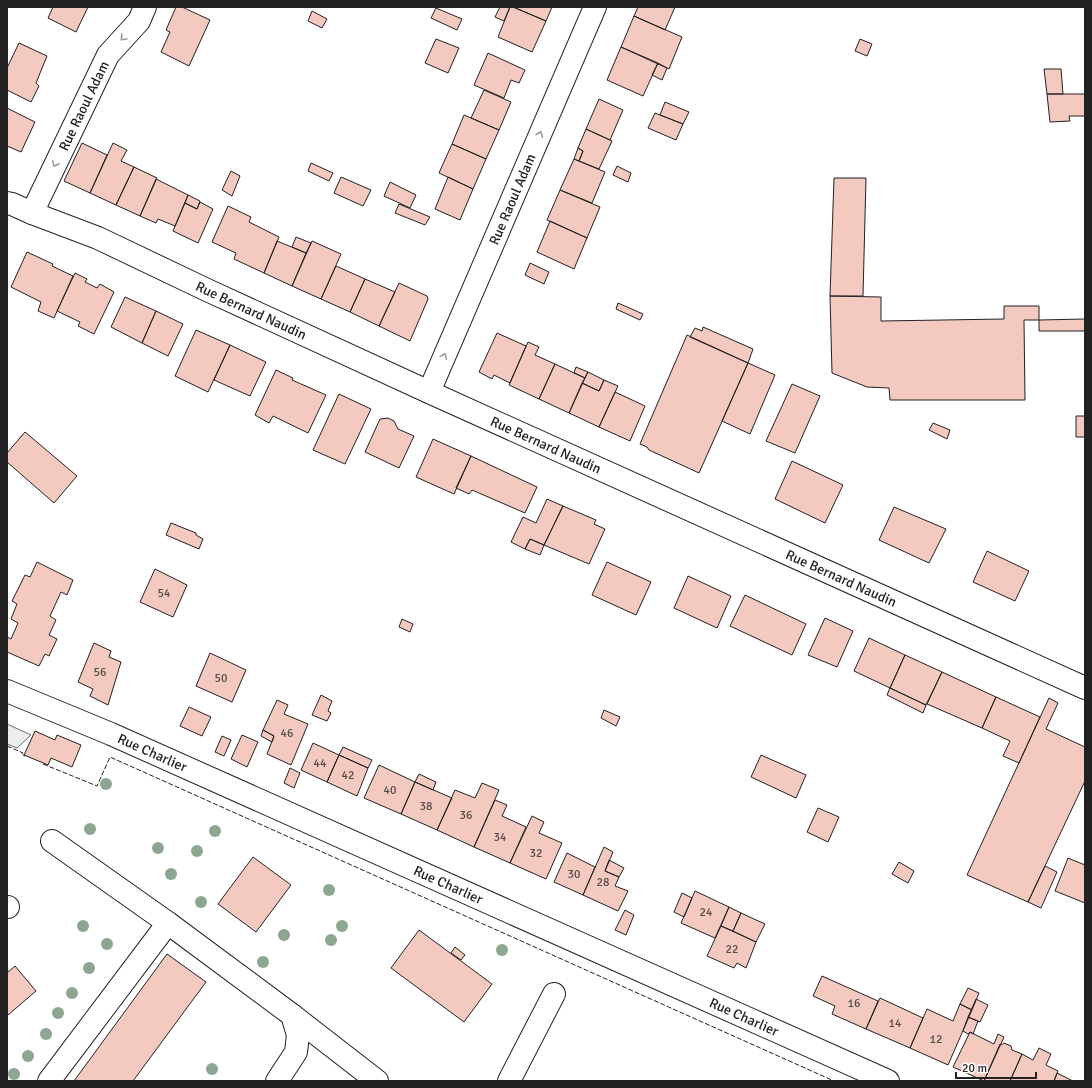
<svg xmlns="http://www.w3.org/2000/svg" width="1092" height="1088" viewBox="0 0 1092 1088" font-family="Signika,sans-serif">
<rect width="100%" height="100%" fill="#fff"/>
<!-- parking -->
<path fill="#ededed" stroke="#6f6f6f" d="M7 724 31 735 17 748 7 744Z"/>
<!-- building -->
<path fill="#f3c9c0" stroke="#222" d="M53 7H88L76 32 48 18Z
M176 7H182L210 20 189 66 161 52 170 32 166 30Z
M500 7H510L504 21 495 17Z
M510 7H513L546 21 532 52 498 37Z
M513 7H552L546 21Z
M638 7H675L665 30 634 16Z
M436 8 462 19 457 30 431 18Z
M312 11 327 19 322 28 308 21Z
M634 16 682 37 669 69 621 47Z
M436 39 459 48 448 73 425 63Z
M860 39 872 44 867 56 855 51Z
M19 43 47 56 36 83 39 86 31 102 7 90V68Z
M621 47 658 63 643 96 607 80Z
M488 53 525 70 519 83 511 80 504 98 474 85Z
M658 63 667 68 662 80 652 75Z
M1044 69H1061L1063 94H1047Z
M484 90 511 102 499 130 471 118Z
M1047 94H1085V116H1069L1070 121 1050 122Z
M599 99 623 110 610 140 586 129Z
M665 102 689 112 683 124 660 115Z
M7 108 35 122 21 152 7 146Z
M655 113 683 124 676 140 648 128Z
M464 115 499 130 486 159 452 144Z
M586 129 612 141 599 169 579 161 583 151 578 148Z
M82 143 107 155 90 193 64 181Z
M113 143 127 150 121 161 134 167 116 205 90 193Z
M452 144 486 159 473 189 439 173Z
M578 148 583 151 579 161 574 159Z
M574 159 605 172 592 203 560 190Z
M311 163 333 173 329 181 308 171Z
M617 166 631 173 628 182 613 175Z
M134 167 157 178 140 216 116 205Z
M231 171 240 176 232 196 222 190Z
M341 177 371 190 363 206 334 193Z
M448 177 473 189 460 220 435 209Z
M834 178H866L863 296H830Z
M156 179 188 195 175 226 158 219 156 223 140 216Z
M390 182 416 195 410 208 384 196Z
M560 190 600 207 587 238 547 220Z
M188 195 200 201 197 209 185 203Z
M200 202 213 209 198 243 173 231 185 203 197 209Z
M399 204 430 217 425 225 395 213Z
M228 206 251 217 249 222 279 237 264 273 234 259 236 253 212 242Z
M550 221 587 238 574 269 537 252Z
M296 237 311 243 306 253 292 247Z
M277 241 306 253 292 286 264 273Z
M312 241 341 254 321 299 292 286Z
M27 252 53 264 52 266 73 276 54 318 38 311 41 302 11 287Z
M530 263 549 272 544 284 525 275Z
M336 266 365 279 350 312 321 299Z
M75 273 87 279 85 282 97 288 100 284 114 292 94 334 78 326 80 322 57 311Z
M365 279 395 292 379 326 350 312Z
M399 283 427 296 428 299 410 341 379 326Z
M830 296 881 297V321L1004 319V306H1039V320H1024L1025 400H890L889 388 867 387 832 373Z
M125 297 156 311 142 343 111 327Z
M618 303 643 314 640 320 616 309Z
M156 311 183 324 168 356 142 343Z
M1085 319V331H1039V320Z
M703 327 753 349 748 363 690 337 695 328 702 331Z
M196 330 230 345 208 392 175 376Z
M497 333 526 346 510 383 494 375 492 379 479 372Z
M687 335 748 363 699 473 649 450 647 447 640 444Z
M528 342 539 347 535 355 555 364 539 399 509 385Z
M230 345 266 362 250 396 214 380Z
M748 363 775 375 750 434 722 421Z
M555 364 585 378 569 413 539 399Z
M576 367 588 372 585 378 574 373Z
M276 370 293 378 292 380 326 395 308 433 273 416 269 423 255 415Z
M588 372 604 380 599 391 582 383Z
M604 380 618 386 599 427 569 413 582 383 599 391Z
M792 384 820 396 795 453 766 441Z
M615 392 645 406 630 441 599 427Z
M339 394 371 409 345 464 313 450Z
M1076 416H1085V437H1076Z
M388 418 394 421 398 429 414 436 399 468 365 452 380 419Z
M933 423 950 430 947 439 929 430Z
M25 432 77 476 54 503 7 462V453Z
M433 439 471 456 454 494 416 477Z
M471 456 537 487 525 513 472 490 469 494 456 488Z
M792 461 843 485 825 523 775 499Z
M547 499 563 506 544 545 530 539 525 549 511 542 523 517 536 523Z
M563 506 596 520 594 524 605 529 589 564 544 545Z
M894 507 946 529 929 563 879 540Z
M171 523 196 533V535L203 539 199 549 166 535Z
M530 539 544 545 540 555 525 549Z
M987 551 1029 571 1015 601 973 582Z
M37 562 73 580 67 595 61 592 50 616 56 620 49 635 57 639 49 656 45 654 39 666 7 652V637L11 639 18 623 11 619 17 604 12 601 25 575 30 577Z
M607 562 651 582 636 615 592 595Z
M155 569 187 585 173 617 140 602Z
M688 576 731 596 717 628 674 608Z
M745 595 806 624 792 655 730 626Z
M825 618 853 631 837 667 808 655Z
M402 619 413 624 410 632 399 627Z
M869 638 905 655 890 688 854 671Z
M94 643 111 651 109 657 121 662 108 705 90 696 93 689 78 682Z
M210 653 246 670 232 702 196 686Z
M905 655 942 672 926 705 890 688Z
M942 672 996 697 982 728 927 704Z
M890 688 926 705 923 713 887 695Z
M321 695 332 701 328 711 331 713 327 721 312 715Z
M996 697 1040 717 1019 763 1003 756 1010 741 982 728Z
M1049 698 1058 703 1046 729 1085 747V781L1028 902 967 875Z
M277 700 288 705 284 714 308 724 291 765 267 754 274 736 263 730Z
M189 707 211 717 202 736 180 726Z
M604 710 620 717 616 726 601 718Z
M263 730 274 736 272 742 261 736Z
M35 731 55 740 57 735 81 745 72 767 51 758 48 765 24 755Z
M242 735 258 742 247 767 231 759Z
M222 736 231 740 224 756 215 752Z
M313 743 339 755 327 782 301 770Z
M343 747 372 760 368 768 339 755Z
M339 755 368 768 357 796 327 782Z
M761 755 806 775 796 798 751 777Z
M379 765 415 782 401 814 364 798Z
M290 768 300 773 294 788 284 783Z
M419 774 436 782 433 790 415 782Z
M415 782 452 798 437 830 401 814Z
M482 783 499 790 474 847 437 830 455 790 475 798Z
M495 800 507 805 502 816 526 827 510 863 474 847Z
M818 808 839 817 828 842 807 832Z
M532 816 544 822 539 833 562 843 546 879 510 863Z
M604 847 613 852 605 871 619 877 615 886 628 891 618 911 583 895Z
M567 853 595 867 583 895 554 882Z
M253 857 291 885 256 932 218 904Z
M1068 858 1085 865V903L1055 891Z
M609 860 624 868 619 877 605 871Z
M899 862 914 871 908 883 892 874Z
M1045 866 1057 872 1041 908 1028 902Z
M695 891 729 907 715 938 681 923Z
M682 893 692 898 684 917 674 912Z
M729 907 741 913 733 931 721 926Z
M625 910 634 915 626 935 615 930Z
M741 913 765 924 756 942 733 931Z
M721 926 756 942 746 968 737 963 734 968 707 956Z
M419 930 492 984 464 1022 391 968Z
M455 947 465 955 461 960 451 953Z
M167 954 206 982 133 1081H74Z
M15 966 36 991 8 1015 7 1013V973Z
M822 976 878 1001 866 1029 832 1014 835 1006 813 996Z
M968 988 979 993 972 1010 960 1004Z
M880 998 923 1018 910 1048 866 1029Z
M976 999 988 1005 980 1022 968 1017Z
M960 1004 972 1010 948 1065 910 1048 927 1009 953 1021Z
M968 1017 978 1021 973 1034 970 1032 968 1034 963 1031Z
M970 1032 994 1044 998 1034 1004 1037 984 1081 953 1067Z
M1004 1043 1011 1046 1012 1050 1022 1054 1010 1081H984L1000 1044 1001 1045Z
M1039 1048 1051 1054 1046 1065 1058 1071 1054 1081H1010L1022 1054 1033 1060Z
M1057 1073 1073 1081H1054Z"/>
<g fill="none" stroke-linecap="round" stroke-linejoin="round">
<defs>
<g id="minor">
<path id="s1" d="M7 203 12 204 32 213 98 238 207 290 429 392 1085 688"/>
<path id="s2" d="M32 213 108 55 139 21 145 7"/>
<path id="s3" d="M429 392 595 7"/>
<path id="s4" d="M7 691 111 734 888 1081"/>
<path d="M52 841 168 923 292 1015 298 1035 296 1052 277 1081"/>
<path d="M7 907H8"/>
<path d="M292 1015 377 1081"/>
<path d="M49 1081 168 923"/>
<path d="M509 1081 554 994"/>
</g>
</defs>
<!-- minor casing -->
<use href="#minor" stroke="#222" stroke-width="24"/>
<!-- minor -->
<use href="#minor" stroke="#fff" stroke-width="22"/>
<!-- fence -->
<path stroke="#222" stroke-width="1" stroke-dasharray="5 2" stroke-linecap="butt" d="M7 746 23 753 22 755 25 756
M43 764 97 786 110 757 834 1081"/>
</g>
<!-- trees -->
<g fill="#8da692">
<circle cx="106" cy="784" r="6"/>
<circle cx="90" cy="829" r="6"/>
<circle cx="215" cy="831" r="6"/>
<circle cx="158" cy="848" r="6"/>
<circle cx="197" cy="851" r="6"/>
<circle cx="171" cy="874" r="6"/>
<circle cx="329" cy="890" r="6"/>
<circle cx="201" cy="902" r="6"/>
<circle cx="83" cy="926" r="6"/>
<circle cx="342" cy="926" r="6"/>
<circle cx="284" cy="935" r="6"/>
<circle cx="331" cy="940" r="6"/>
<circle cx="107" cy="944" r="6"/>
<circle cx="502" cy="950" r="6"/>
<circle cx="263" cy="962" r="6"/>
<circle cx="89" cy="968" r="6"/>
<circle cx="72" cy="993" r="6"/>
<circle cx="58" cy="1013" r="6"/>
<circle cx="46" cy="1034" r="6"/>
<circle cx="28" cy="1056" r="6"/>
<circle cx="212" cy="1069" r="6"/>
<circle cx="14" cy="1074" r="6"/>
</g>
<!-- one-way arrows -->
<defs><path id="oneway-chevron" d="M-2-3.5L2.5 0L-2 3.5" fill="none" stroke-width="1.6" stroke-linecap="round" stroke-linejoin="round"/></defs>
<g stroke="#9c9c9c">
<use href="#oneway-chevron" transform="translate(123 38) rotate(133)"/>
<use href="#oneway-chevron" transform="translate(540 134) rotate(-67)"/>
<use href="#oneway-chevron" transform="translate(55 164) rotate(116)"/>
<use href="#oneway-chevron" transform="translate(444 356) rotate(-67)"/>
</g>
<g text-anchor="middle" stroke-width="3" stroke-linejoin="round" paint-order="stroke">
<!-- number labels -->
<g font-size="12" fill="#564c4a">
<text x="164" y="597">54</text>
<text x="100" y="676">56</text>
<text x="221" y="682">50</text>
<text x="287" y="737">46</text>
<text x="320" y="767">44</text>
<text x="348" y="779">42</text>
<text x="390" y="794">40</text>
<text x="426" y="810">38</text>
<text x="466" y="819">36</text>
<text x="500" y="841">34</text>
<text x="536" y="857">32</text>
<text x="574" y="878">30</text>
<text x="603" y="886">28</text>
<text x="706" y="916">24</text>
<text x="732" y="953">22</text>
<text x="854" y="1007">16</text>
<text x="895" y="1027">14</text>
<text x="936" y="1043">12</text>
</g>
<!-- street labels -->
<g font-size="14" fill="#222" stroke="#fff">
<text dy="5" stroke="none"><textPath href="#s2" startOffset="119">Rue Raoul Adam</textPath></text>
<text dy="5" stroke="none"><textPath href="#s3" startOffset="210">Rue Raoul Adam</textPath></text>
<text dy="5" stroke="none"><textPath href="#s1" startOffset="267">Rue Bernard Naudin</textPath></text>
<text dy="5" stroke="none"><textPath href="#s1" startOffset="591">Rue Bernard Naudin</textPath></text>
<text dy="5" stroke="none"><textPath href="#s1" startOffset="915">Rue Bernard Naudin</textPath></text>
<text dy="5" stroke="none"><textPath href="#s4" startOffset="158">Rue Charlier</textPath></text>
<text dy="5" stroke="none"><textPath href="#s4" startOffset="482">Rue Charlier</textPath></text>
<text dy="5" stroke="none"><textPath href="#s4" startOffset="806">Rue Charlier</textPath></text>
</g>
</g>
<!-- border -->
<rect width="1092" height="1088" fill="none" stroke="#222222" stroke-width="16"/>
<!-- scale -->
<path d="M956 1072v6h80v-6" fill="none" stroke="#222222" stroke-width="2"/>
<text x="962" y="1072" font-size="12" fill="#222222" stroke="#ffffff" stroke-width="3" paint-order="stroke">20 m</text>
</svg>
